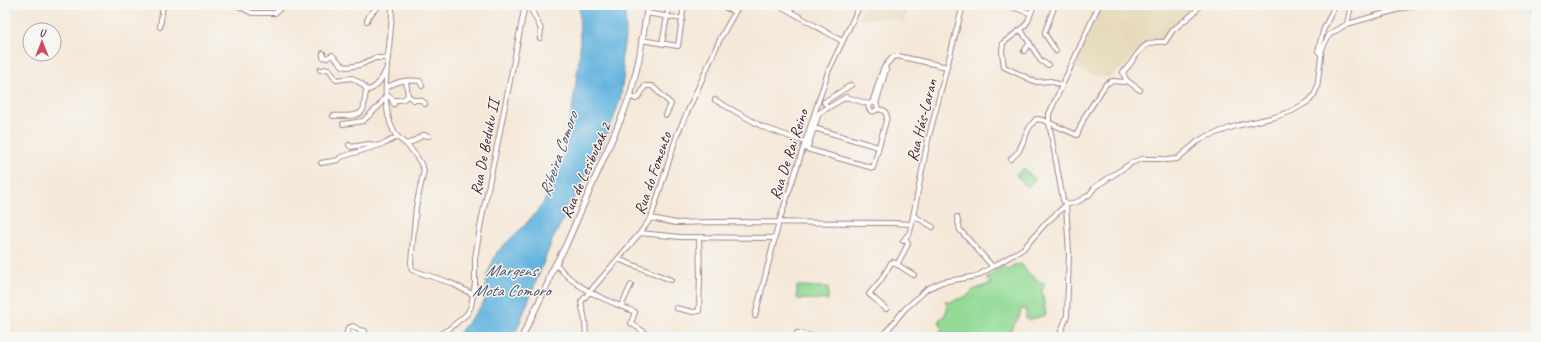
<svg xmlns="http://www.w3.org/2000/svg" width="1541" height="342" viewBox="0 0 1541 342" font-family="Caveat,sans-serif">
<rect width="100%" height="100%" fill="#f6f6f2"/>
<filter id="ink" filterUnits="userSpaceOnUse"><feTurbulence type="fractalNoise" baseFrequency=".025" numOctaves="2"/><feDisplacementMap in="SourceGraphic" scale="8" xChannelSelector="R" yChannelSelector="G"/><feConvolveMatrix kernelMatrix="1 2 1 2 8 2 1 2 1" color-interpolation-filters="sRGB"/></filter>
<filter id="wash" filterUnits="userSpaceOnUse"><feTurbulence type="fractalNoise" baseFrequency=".012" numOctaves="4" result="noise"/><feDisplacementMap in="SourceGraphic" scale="16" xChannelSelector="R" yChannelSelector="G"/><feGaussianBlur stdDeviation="0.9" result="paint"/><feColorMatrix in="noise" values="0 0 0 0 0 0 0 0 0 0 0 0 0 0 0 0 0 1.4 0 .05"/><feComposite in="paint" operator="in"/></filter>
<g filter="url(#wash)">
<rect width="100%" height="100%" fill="#f5e8d8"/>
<!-- built -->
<path fill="#e6daba" d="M864 5H911L903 23 891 18 857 19Z
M1101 5H1185L1193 10 1177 22 1166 40H1156L1145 43 1133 56 1126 66 1110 77 1097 76 1074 68Z"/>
<!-- green -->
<path fill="#92da95" stroke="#6e7c60" d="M1024 168 1035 180 1027 187 1016 175Z
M1021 264C1028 273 1034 280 1045 283L1042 291 1046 315 1029 320 1026 318V309H1021L1019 317 1006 337H934L942 329 939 320 944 316 948 308 945 300 950 302 967 296 973 290 992 283 986 279 1002 266 1009 271 1013 265Z
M797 286 828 287V300L797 299Z"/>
<!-- water -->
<path fill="#63b4de" stroke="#566a84" d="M579 5H627L625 15 626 32 621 62 624 72 620 100 609 131 552 241 514 337H456L484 302 487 275 497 252 524 226 543 204 556 175 565 151 575 90 580 52Z"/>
</g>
<g filter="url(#ink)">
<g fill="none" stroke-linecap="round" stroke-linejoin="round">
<defs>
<path id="minor" d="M237 5 252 13H275L284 5
M392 5C393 42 376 99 394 132 397 138 402 140 407 145 414 152 420 161 424 170L416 207 411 262 412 270 451 283 474 295
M529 5 541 29 540 38
M720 5 735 12
M779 5 842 41
M1013 5 1015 8 1030 13
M1034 5 1028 21 1024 27 1003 43 1002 52 1004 67 1036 82 1051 81 1062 86
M1055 5 1045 32V34L1056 51
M1061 5H1063
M1535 5 1536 20
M646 13 683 19
M367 21C368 14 375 11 379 5
M1347 24 1351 5
M160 27 163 5
M1021 30 1041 61 1048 65
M641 40 678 46 684 5
M662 44 669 5
M1024 51 1030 43
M323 53V57L327 58 332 55 343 66 347 67 360 65 375 58H388
M1321 54 1318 51 1323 31 1335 5
M885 66 893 57 898 56 947 67
M320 70 329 69 336 80 352 78 362 84 367 90C377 89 382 78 386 70
M386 88C399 80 406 80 420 81L422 86
M1140 90 1126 80 1123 72C1139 57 1138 40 1165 42L1173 30 1195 12 1200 5
M386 94 391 98 394 104
M408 96 414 100H420L425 103V104
M630 96 636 99 640 95 645 86H652L671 104 666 115
M392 100H402L408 96 406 81
M715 100 763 127 805 142
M868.5 107a4.5 4.5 0 1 1 9 0a4.5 4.5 0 1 1-9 0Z
M872 103 883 69 885 66 886 70 876 104
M869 104 846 97 819 113 807 149 873 168 887 117 885 111 878 109
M828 108 824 102 851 85
M333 116C343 115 363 119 364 106 365 100 364 96 367 90
M343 124 363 121 379 106 385 97
M814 128 878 147
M406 144 412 142 423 135 429 136
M349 145 351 147 369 144 374 145
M1011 159 1019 151 1029 128 1036 119 1043 120 1077 135 1085 116 1106 84 1112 81 1124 82 1126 80
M321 163 338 160 341 157 386 143 397 137
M1066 205 1079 201 1089 195 1095 187 1133 162 1142 159H1162L1166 160 1177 159 1197 142 1205 137 1236 126 1275 117 1292 111 1309 101 1314 95 1317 88 1322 49 1329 35 1347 24 1414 5
M1066 205 1063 200 1049 123V114L1099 5
M914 216 933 227
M957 217 960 230 993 267
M651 218 676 223 711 222 892 223 912 224
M640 233 680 237 775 238
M903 241 910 232 928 140 963 5
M618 259 671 280
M556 264C576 290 607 300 635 312L631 323 644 332 639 337
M897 265 908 244 906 239
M620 306 622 304 631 285
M676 308 693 312 699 311 700 276 699 238
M886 309 869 294 881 280 891 263 893 262 914 275
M755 316 779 222 828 72 860 5
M797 333 815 337
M346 337 348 328 353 326 359 330 365 331
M439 337 440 334 449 329 467 314 471 306 475 284V258L481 222 497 146 525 5
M586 337 585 320 581 302 640 233 651 218 677 135 720 39 739 5
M882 337 904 310 927 289 942 282 977 276 1023 249 1046 223 1066 205
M1059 337 1067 316 1069 253 1066 205"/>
<path id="major" d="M522 337 548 283 551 273 566 245 623 114 631 93 639 59 648 5"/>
</defs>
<!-- minor casing -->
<use href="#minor" stroke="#a08482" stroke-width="6"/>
<!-- major casing -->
<use href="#major" stroke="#a08482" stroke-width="7"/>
<!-- minor -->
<use href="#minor" stroke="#fff" stroke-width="4"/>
<!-- major -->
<use href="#major" stroke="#fff" stroke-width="5"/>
</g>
</g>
<g text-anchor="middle" stroke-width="3" stroke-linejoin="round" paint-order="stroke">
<!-- street labels -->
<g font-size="16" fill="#4a1f2b" stroke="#f6f6f2">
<text transform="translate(921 120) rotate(-76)" y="6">Rua Hás-Laran</text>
<text transform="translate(484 147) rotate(-79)" y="6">Rua De Beduku II</text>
<text transform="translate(788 154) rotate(-72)" y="6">Rua De Rai Reino</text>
<text transform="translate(585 170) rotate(-66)" y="6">Rua de Lesibutak 2</text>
<text transform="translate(652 173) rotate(-71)" y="6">Rua do Fomento</text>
</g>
<!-- water labels -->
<g font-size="17" font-style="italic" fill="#53536a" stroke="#f6f6f2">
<text transform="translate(558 154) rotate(-71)" y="6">Ribeira Comoro</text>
<text x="511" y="276">Margens<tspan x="511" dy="20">Mota Comoro</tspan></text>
</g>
</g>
<!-- margin -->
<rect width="1541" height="342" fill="none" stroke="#f6f6f2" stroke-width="20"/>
<!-- north arrow -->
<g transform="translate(42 42)"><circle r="19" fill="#f6f6f2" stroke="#b1a0a2"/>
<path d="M0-3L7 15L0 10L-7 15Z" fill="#d1495b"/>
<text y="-6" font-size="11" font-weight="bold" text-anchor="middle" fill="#4a1f2b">U</text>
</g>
</svg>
